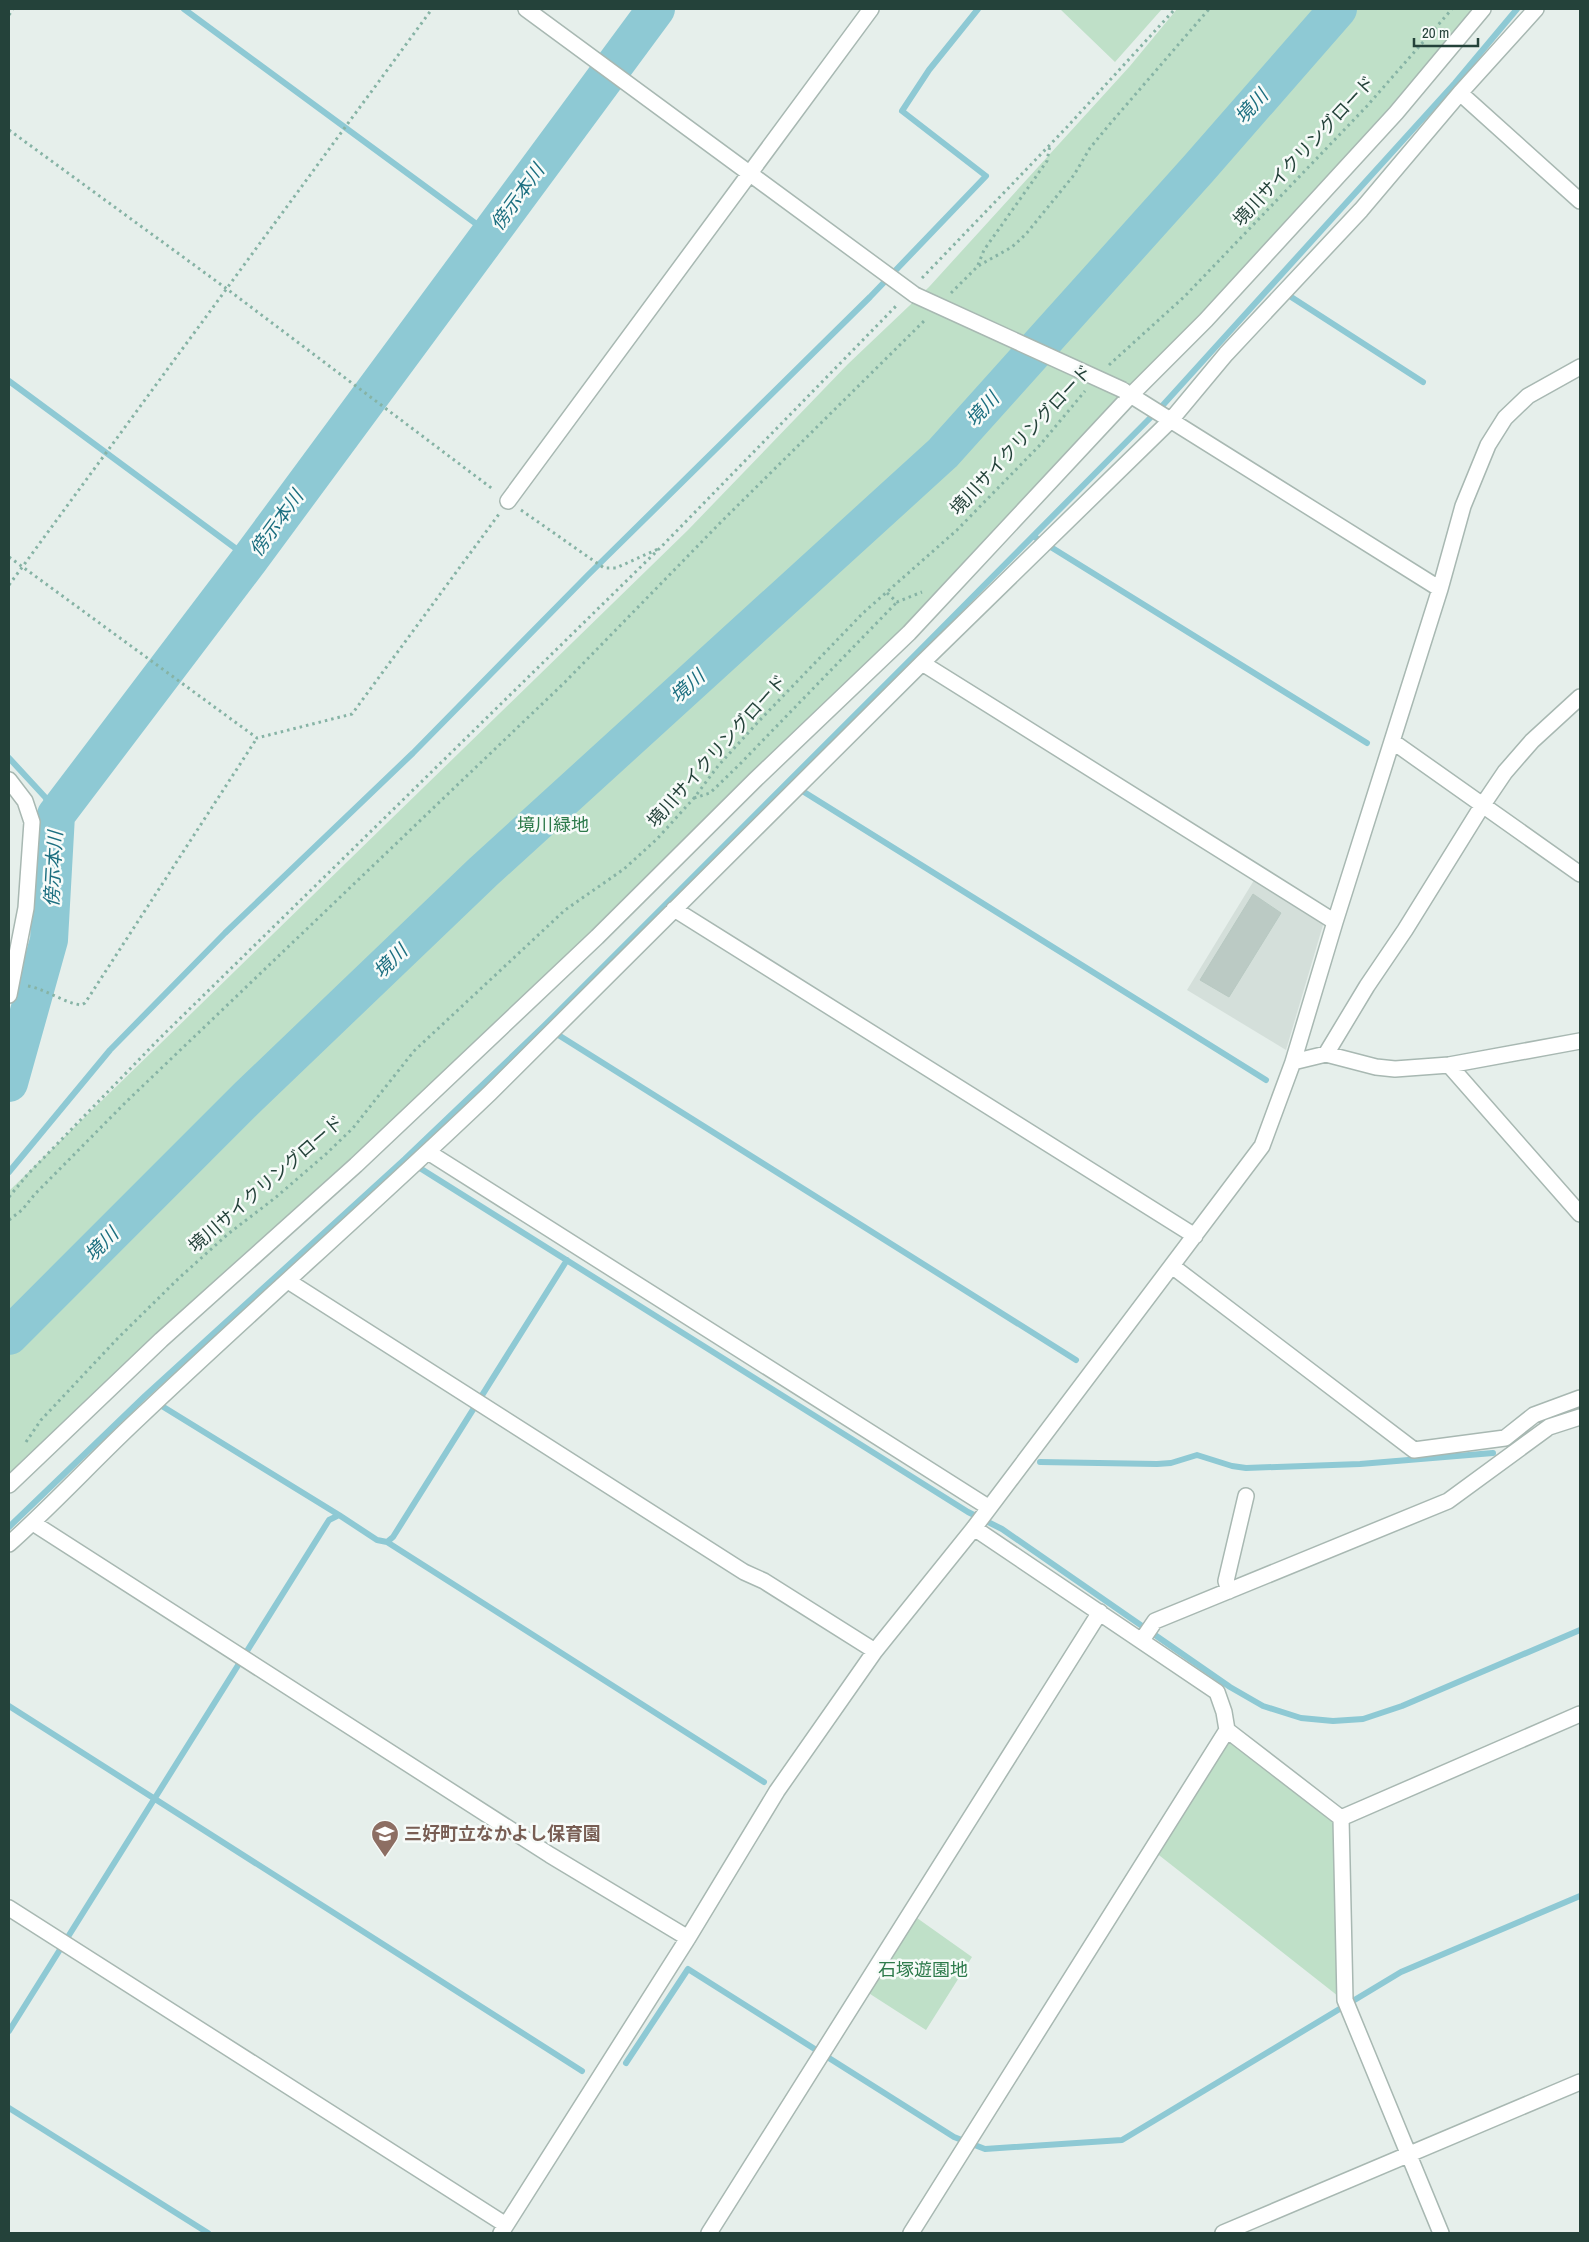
<svg xmlns="http://www.w3.org/2000/svg" width="1589" height="2242" viewBox="0 0 1589 2242" font-family="'Archivo Narrow','Noto Sans JP',sans-serif">
<rect width="100%" height="100%" fill="#e6efeb"/>
<!-- built -->
<path fill="#d4dfda" d="M1256 877 1319 920 1323 925 1286 1050 1187 990Z"/>
<!-- green -->
<path fill="#bfe0c8" d="M1060 9H1162L1115 62Z
M1177 9H1489L1400 121 652 892 9 1478V1191L688 530 848 364 929 287 1130 66Z
M1232 1737 1334 1820 1338 1996 1155 1852 1226 1740Z
M917 1918 972 1957 926 2030 867 1992Z"/>
<g fill="none" stroke-linecap="round" stroke-linejoin="round">
<!-- stream -->
<path stroke="#8ec9d4" stroke-width="6" d="M184 9 490 234
M1285 293 1423 382
M9 381 250 559
M1033 536 1367 743
M9 758 45 797 56 815
M796 787 1266 1080
M552 1031 1076 1360
M415 1165 968 1512 1002 1529 1230 1687 1263 1706 1301 1718 1333 1721 1363 1719 1402 1706 1580 1630
M9 1172 110 1050 225 933 413 753 589 574 870 297 986 176 902 111 929 70 978 9
M157 1403 339 1515
M1040 1462 1157 1464 1171 1463 1197 1455 1232 1466 1246 1468 1360 1464 1493 1453
M9 1527 145 1396 405 1159 544 1026 913 657 1163 405 1455 83 1517 9
M387 1542 764 1782
M9 1706 582 2071
M9 2031 329 1520 339 1515 377 1540 387 1542 393 1537 567 1260
M626 2063 688 1969 954 2137 985 2149 1122 2140 1401 1972 1580 1896
M9 2108 208 2233"/>
<!-- river -->
<path stroke="#8ec9d4" stroke-width="38" d="M9 1083 49 940 56 815 250 559 656 9
M9 1336 248 1097 483 872 943 453 1199 168 1338 9"/>
</g>
<!-- building -->
<path fill="#bbcac4" stroke="#b8c9c2" d="M1253 894 1281 913 1229 997 1200 980Z"/>
<g fill="none" stroke-linecap="round" stroke-linejoin="round">
<defs>
<path id="minor" d="M526 9 915 295
M1460 93 1580 201
M1124 391 1440 589
M508 501 871 9
M922 663 1335 922
M1392 741 1580 874
M9 780 25 801 32 822 26 908 9 995
M674 909 1195 1236
M1326 1054 1367 986 1405 930 1482 806 1505 772 1532 741 1580 697
M1293 1062 1326 1054 1376 1067 1395 1069 1449 1065 1580 1041
M1449 1065 1580 1214
M428 1152 988 1507
M1172 1266 1414 1450 1505 1438 1534 1415 1580 1398
M288 1281 744 1572 764 1581 875 1651
M9 1485 161 1340 356 1165 597 937 755 780 909 633 1131 395 1206 320 1396 113 1483 9
M33 1523 550 1855 688 1938
M9 1544C54 1504 95 1459 139 1418 255 1308 375 1203 490 1093L922 663 1171 420 1226 354 1361 210 1460 93 1536 9
M1229 1591 1226 1581 1246 1496
M1142 1640 1155 1621 1448 1501 1549 1427 1580 1417
M1227 1730 1341 1818
M1341 1818 1345 2000 1441 2233
M1341 1818 1580 1714
M9 1908 506 2225
M501 2233 688 1938 777 1791 875 1651 974 1528 1262 1146 1293 1062 1335 922 1440 589 1463 506 1488 445 1505 418 1528 396 1580 367
M709 2233 1100 1612
M911 2233 1227 1730 1224 1712 1217 1692 974 1528
M1223 2233 1580 2082"/>
</defs>
<!-- minor casing -->
<use href="#minor" stroke="#a8b8b2" stroke-width="18"/>
<!-- path -->
<path stroke="#86b3a5" stroke-width="3" stroke-dasharray="2.5 4" stroke-linecap="butt" d="M9 15 13 9
M9 130 227 289 494 490
M978 265 984 250 1047 161 1050 145
M922 278 1067 127 1175 9
M951 293 978 266 1012 247 1026 234 1074 175 1090 148 1109 125 1209 9
M1109 365 1185 296 1367 106 1452 9
M521 510 604 568H616L658 549
M9 557 257 738 352 714 499 514
M9 585 432 9
M887 593 897 602 922 592
M694 798 710 793 739 765 897 602
M28 986C48 990 62 1002 81 1005L85 1003 257 738
M9 1197 28 1174 160 1038 662 546 897 305
M9 1220 22 1210 35 1194 127 1101 565 682 722 521 926 319
M26 1442 41 1420 118 1338 179 1278 228 1234 275 1198 326 1154 353 1128 414 1051 565 910 624 869 657 839 694 798 718 766 759 721 863 613 957 530 1040 445 1085 391"/>
<!-- minor -->
<use href="#minor" stroke="#fff" stroke-width="15"/>
<defs>
<path id="minor-bridge" d="M915 295 1123 390"/>
</defs>
<!-- minor-bridge casing -->
<use href="#minor-bridge" stroke="#a8b8b2" stroke-width="18" stroke-linecap="butt"/>
<!-- minor-bridge -->
<use href="#minor-bridge" stroke="#fff" stroke-width="15"/>
</g>
<!-- icons -->
<defs>
<symbol id="school-pin" viewBox="-11 -11 22 30"><path d="M0 17L-7.5 6A9.5 9.5 0 1 1 7.5 6Z" fill="#8d6e63" stroke="#f7fbf9"/><path d="M0-5L7-2L0 1L-7-2ZM-4 1L0 2.5L4 1V4Q0 6-4 4Z" fill="#fff"/></symbol>
</defs>
<g fill-rule="evenodd">
<use href="#school-pin" x="369" y="1818" width="32" height="43"/>
</g>
<g text-anchor="middle" stroke-width="5" stroke-linejoin="round" paint-order="stroke">
<!-- street labels -->
<g font-size="18" fill="#24423a" stroke="#f7fbf9">
<text transform="translate(1304 151) rotate(-47)" y="6">境川サイクリングロード</text>
<text transform="translate(1021 440) rotate(-47)" y="6">境川サイクリングロード</text>
<text transform="translate(717 751) rotate(-48)" y="6">境川サイクリングロード</text>
<text transform="translate(266 1184) rotate(-41)" y="6">境川サイクリングロード</text>
</g>
<!-- park labels -->
<g font-size="18" fill="#2d7a4b" stroke="#f7fbf9">
<text x="553" y="831">境川緑地</text>
<text x="923" y="1976">石塚遊園地</text>
</g>
<!-- education labels -->
<g font-size="18" font-weight="bold" fill="#785e54" stroke="#f7fbf9" text-anchor="start">
<text x="404" y="1840">三好町立なかよし保育園</text>
</g>
<!-- water labels -->
<g font-size="19" font-style="italic" fill="#1c6f80" stroke="#f7fbf9">
<text transform="translate(1251 106) rotate(-48)" y="7">境川</text>
<text transform="translate(517 197) rotate(-54)" y="7">傍示本川</text>
<text transform="translate(982 409) rotate(-48)" y="7">境川</text>
<text transform="translate(276 523) rotate(-54)" y="7">傍示本川</text>
<text transform="translate(687 686) rotate(-42)" y="7">境川</text>
<text transform="translate(53 869) rotate(-87)" y="7">傍示本川</text>
<text transform="translate(390 961) rotate(-44)" y="7">境川</text>
<text transform="translate(101 1244) rotate(-45)" y="7">境川</text>
</g>
</g>
<!-- border -->
<rect width="1589" height="2242" fill="none" stroke="#24423a" stroke-width="20"/>
<!-- scale -->
<path d="M1414 38v8h64v-8" fill="none" stroke="#24423a" stroke-width="2.5"/>
<text x="1422" y="38" font-size="15" fill="#24423a" stroke="#f7fbf9" stroke-width="4" paint-order="stroke">20 m</text>
</svg>
